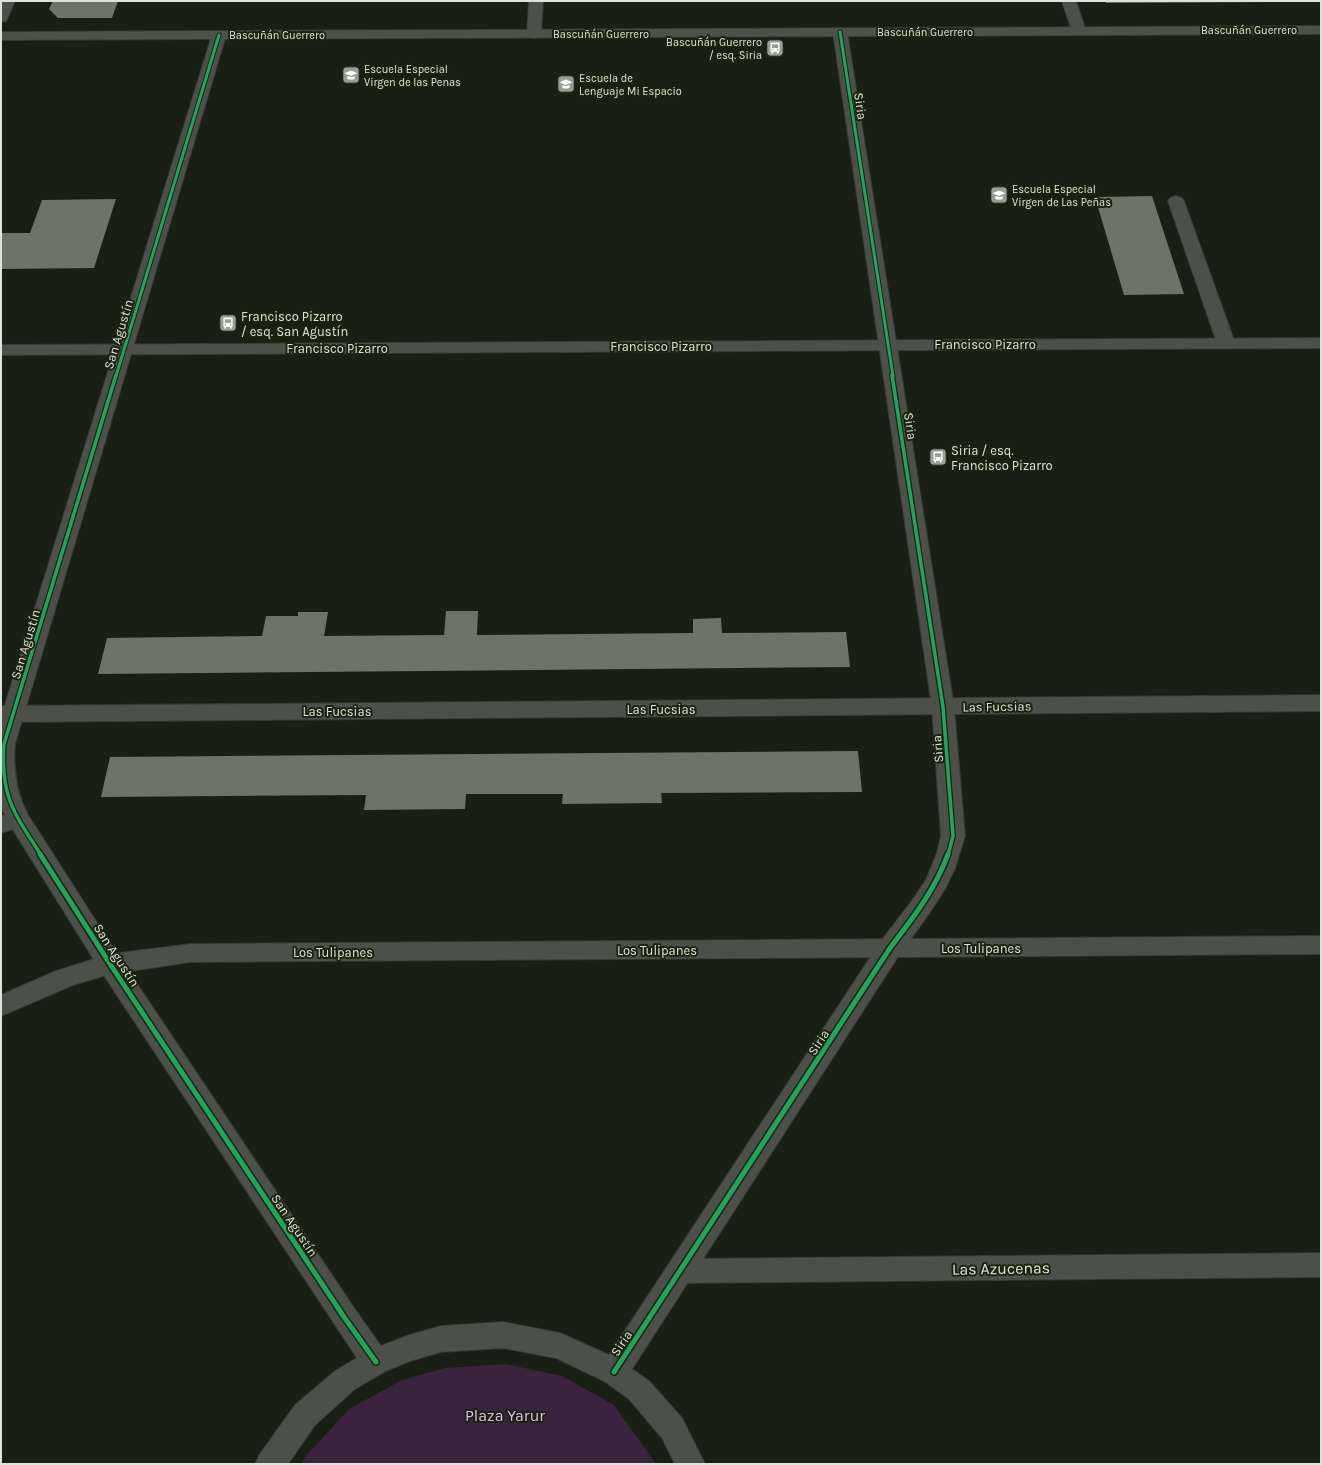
<svg xmlns="http://www.w3.org/2000/svg" width="1322" height="1465" viewBox="0 0 1322 1465" font-family="Karla,sans-serif">
<rect width="100%" height="100%" fill="#1a1f14"/>
<!-- green -->
<path fill="#39233e" d="M506 1364 562 1376 614 1405 656 1464H301L305 1457 349 1409 402 1380 445 1368Z"/>
<!-- building -->
<path fill="#6d7365" d="M53 1H118L112 18H58L49 9Z
M1106 1H1277V2L1106 3Z
M1152 196 1184 294 1124 295 1095 197Z
M116 199 94 268 1 269V233H30L42 200Z
M446 611H478L477 635 693 633V619L721 618 722 633 846 632 850 667 98 674 107 638 262 636 266 616H298V612H328L324 636 444 635Z
M858 751 862 792 661 793 662 803 562 804 563 794H466L465 809 364 810 366 795 101 797 110 757Z"/>
<g fill="none" stroke-linecap="round" stroke-linejoin="round">
<defs>
<path id="service" d="M1176 196 1182 198 1184 201 1235 343 1232 347 1226 348 1220 347 1217 343 1168 201 1170 198Z"/>
<path id="minor" d="M1 1H15L6 21 1 22Z
M529 1H543L541 34 539 37 534 38 529 37 527 34Z
M1062 1H1076L1086 31 1084 34 1079 35 1074 34 1072 31Z
M1321 338V348L1 355V345Z
M1321 695V711L1 722V706Z
M18 811 26 813 29 819 26 825 1 833V816Z
M1321 936V954L191 962 110 974 73 985 1 1016V995L56 971 110 954 191 944Z
M1321 1253V1277L681 1283 671 1280 667 1271 671 1262 681 1259Z"/>
<path id="tertiary" d="M840 28 845 29 847 32 954 707 965 836 955 868 945 889 928 915 899 955 632 1369 649 1381 682 1418 705 1464H675L662 1438 629 1399 604 1381 556 1358 503 1348 441 1352 410 1361 386 1371 355 1389 315 1425 288 1464H255L260 1454 295 1405 335 1371 357 1358 101 971 10 825 1 808V718L212 35 214 32 219 31 224 32 226 35 15 744C13 770 16 792 28 815L119 957 354 1308 381 1346 406 1336 441 1326 503 1322 560 1333 609 1355 881 941 911 902 926 880 937 853 941 836 932 707 833 32 835 29Z"/>
<path id="secondary" d="M1321 26V34L1 40V32Z"/>
</defs>
<!-- service casing -->
<use href="#service" stroke="#353a30" stroke-width="2"/>
<!-- minor casing -->
<use href="#minor" stroke="#353a30" stroke-width="2"/>
<!-- tertiary casing -->
<use href="#tertiary" stroke="#353a30" stroke-width="2"/>
<!-- secondary casing -->
<use href="#secondary" stroke="#353a30" stroke-width="2"/>
<!-- service -->
<use href="#service" fill="#4c5048" fill-rule="evenodd"/>
<!-- minor -->
<use href="#minor" fill="#4c5048" fill-rule="evenodd"/>
<!-- tertiary -->
<use href="#tertiary" fill="#4c5048" fill-rule="evenodd"/>
<!-- secondary -->
<use href="#secondary" fill="#4d5148" fill-rule="evenodd"/>
<defs>
<path id="cycleway-far2" d="M840 32 893 376
M116 376 219 35"/>
<path id="cycleway-far1" d="M892 375 943 707 953 836 948 855
M41 855C14 813 0 796 4 744L116 375"/>
<path id="cycleway" d="M40 854 110 964 344 1317 376 1362
M614 1372 890 948C913 918 935 890 948 854"/>
</defs>
<!-- cycleway-far2 casing -->
<use href="#cycleway-far2" stroke="#1b2310" stroke-width="5"/>
<!-- cycleway-far1 casing -->
<use href="#cycleway-far1" stroke="#1b2310" stroke-width="6"/>
<!-- cycleway casing -->
<use href="#cycleway" stroke="#1b2310" stroke-width="8"/>
<!-- cycleway-far2 -->
<use href="#cycleway-far2" stroke="#20a55d" stroke-width="3"/>
<!-- cycleway-far1 -->
<use href="#cycleway-far1" stroke="#20a55d" stroke-width="3.5"/>
<!-- cycleway -->
<use href="#cycleway" stroke="#20a55d" stroke-width="5"/>
</g>
<!-- icons -->
<defs>
<symbol id="bus-square" viewBox="-11 -11 22 22"><rect x="-9" y="-9" width="18" height="18" rx="4" fill="#999e93" stroke="#1b2310"/><path d="M-5-6H5V4H4V6H2V4H-2V6H-4V4H-5ZM-3.5-4V0h7V-4ZM-3.5 1.2v1.5H-2V1.2ZM2 1.2v1.5H3.5V1.2Z" fill="#fff"/></symbol>
<symbol id="school-square" viewBox="-11 -11 22 22"><rect x="-9" y="-9" width="18" height="18" rx="4" fill="#999e93" stroke="#1b2310"/><path d="M0-5L7-2L0 1L-7-2ZM-4 1L0 2.5L4 1V4Q0 6-4 4Z" fill="#fff"/></symbol>
</defs>
<g fill-rule="evenodd">
<use href="#bus-square" x="765" y="38" width="20" height="20"/>
<use href="#school-square" x="341" y="65" width="20" height="20"/>
<use href="#school-square" x="556" y="74" width="20" height="20"/>
<use href="#school-square" x="989" y="185" width="20" height="20"/>
<use href="#bus-square" x="218" y="313" width="20" height="20"/>
<use href="#bus-square" x="928" y="447" width="20" height="20"/>
</g>
<g text-anchor="middle" stroke-width="4" stroke-linejoin="round" paint-order="stroke">
<!-- far-street labels -->
<g font-size="11" fill="#dee3d7" stroke="#1b2310">
<text x="1249" y="34">Bascuñán Guerrero</text>
<text x="925" y="36">Bascuñán Guerrero</text>
<text x="601" y="38">Bascuñán Guerrero</text>
<text x="277" y="39">Bascuñán Guerrero</text>
</g>
<!-- far-poi labels -->
<g font-size="11" fill="#dee3d7" stroke="#1b2310" text-anchor="start">
<text x="762" y="46" text-anchor="end">Bascuñán Guerrero<tspan x="762" dy="13">/ esq. Siria</tspan></text>
<text x="364" y="73">Escuela Especial<tspan x="364" dy="13">Virgen de las Penas</tspan></text>
<text x="579" y="82">Escuela de<tspan x="579" dy="13">Lenguaje Mi Espacio</tspan></text>
<text x="1012" y="193">Escuela Especial<tspan x="1012" dy="13">Virgen de Las Peñas</tspan></text>
</g>
<!-- street labels -->
<g font-size="13" fill="#dee3d7" stroke="#1b2310">
<text transform="translate(861 106) rotate(81)" y="5">Siria</text>
<text transform="translate(118 334) rotate(-73)" y="5">San Agustín</text>
<text x="985" y="349">Francisco Pizarro</text>
<text x="661" y="351">Francisco Pizarro</text>
<text x="337" y="353">Francisco Pizarro</text>
<text transform="translate(911 426) rotate(81)" y="5">Siria</text>
<text transform="translate(25 644) rotate(-73)" y="5">San Agustín</text>
<text transform="translate(997 706) rotate(-1)" y="5">Las Fucsias</text>
<text x="661" y="714">Las Fucsias</text>
<text x="337" y="716">Las Fucsias</text>
<text transform="translate(937 749) rotate(-95)" y="5">Siria</text>
<text x="981" y="953">Los Tulipanes</text>
<text x="657" y="955">Los Tulipanes</text>
<text x="333" y="957">Los Tulipanes</text>
<text transform="translate(117 955) rotate(57)" y="5">San Agustín</text>
<text transform="translate(818 1042) rotate(-57)" y="5">Siria</text>
<text transform="translate(295 1225) rotate(56)" y="5">San Agustín</text>
<text transform="translate(621 1343) rotate(-56)" y="5">Siria</text>
</g>
<!-- poi labels -->
<g font-size="13" fill="#dee3d7" stroke="#1b2310" text-anchor="start">
<text x="241" y="321">Francisco Pizarro<tspan x="241" dy="15">/ esq. San Agustín</tspan></text>
<text x="951" y="455">Siria / esq.<tspan x="951" dy="15">Francisco Pizarro</tspan></text>
</g>
<!-- near-street labels -->
<g font-size="16" fill="#dee3d7" stroke="#1b2310">
<text transform="translate(1001 1268) rotate(-1)" y="6">Las Azucenas</text>
</g>
<!-- near-park labels -->
<g font-size="16" fill="#e7b5f2" stroke="#1b2310">
<text x="505" y="1421">Plaza Yarur</text>
</g>
</g>
<!-- border -->
<rect width="1322" height="1465" fill="none" stroke="#dee3d7" stroke-width="4"/>
</svg>
